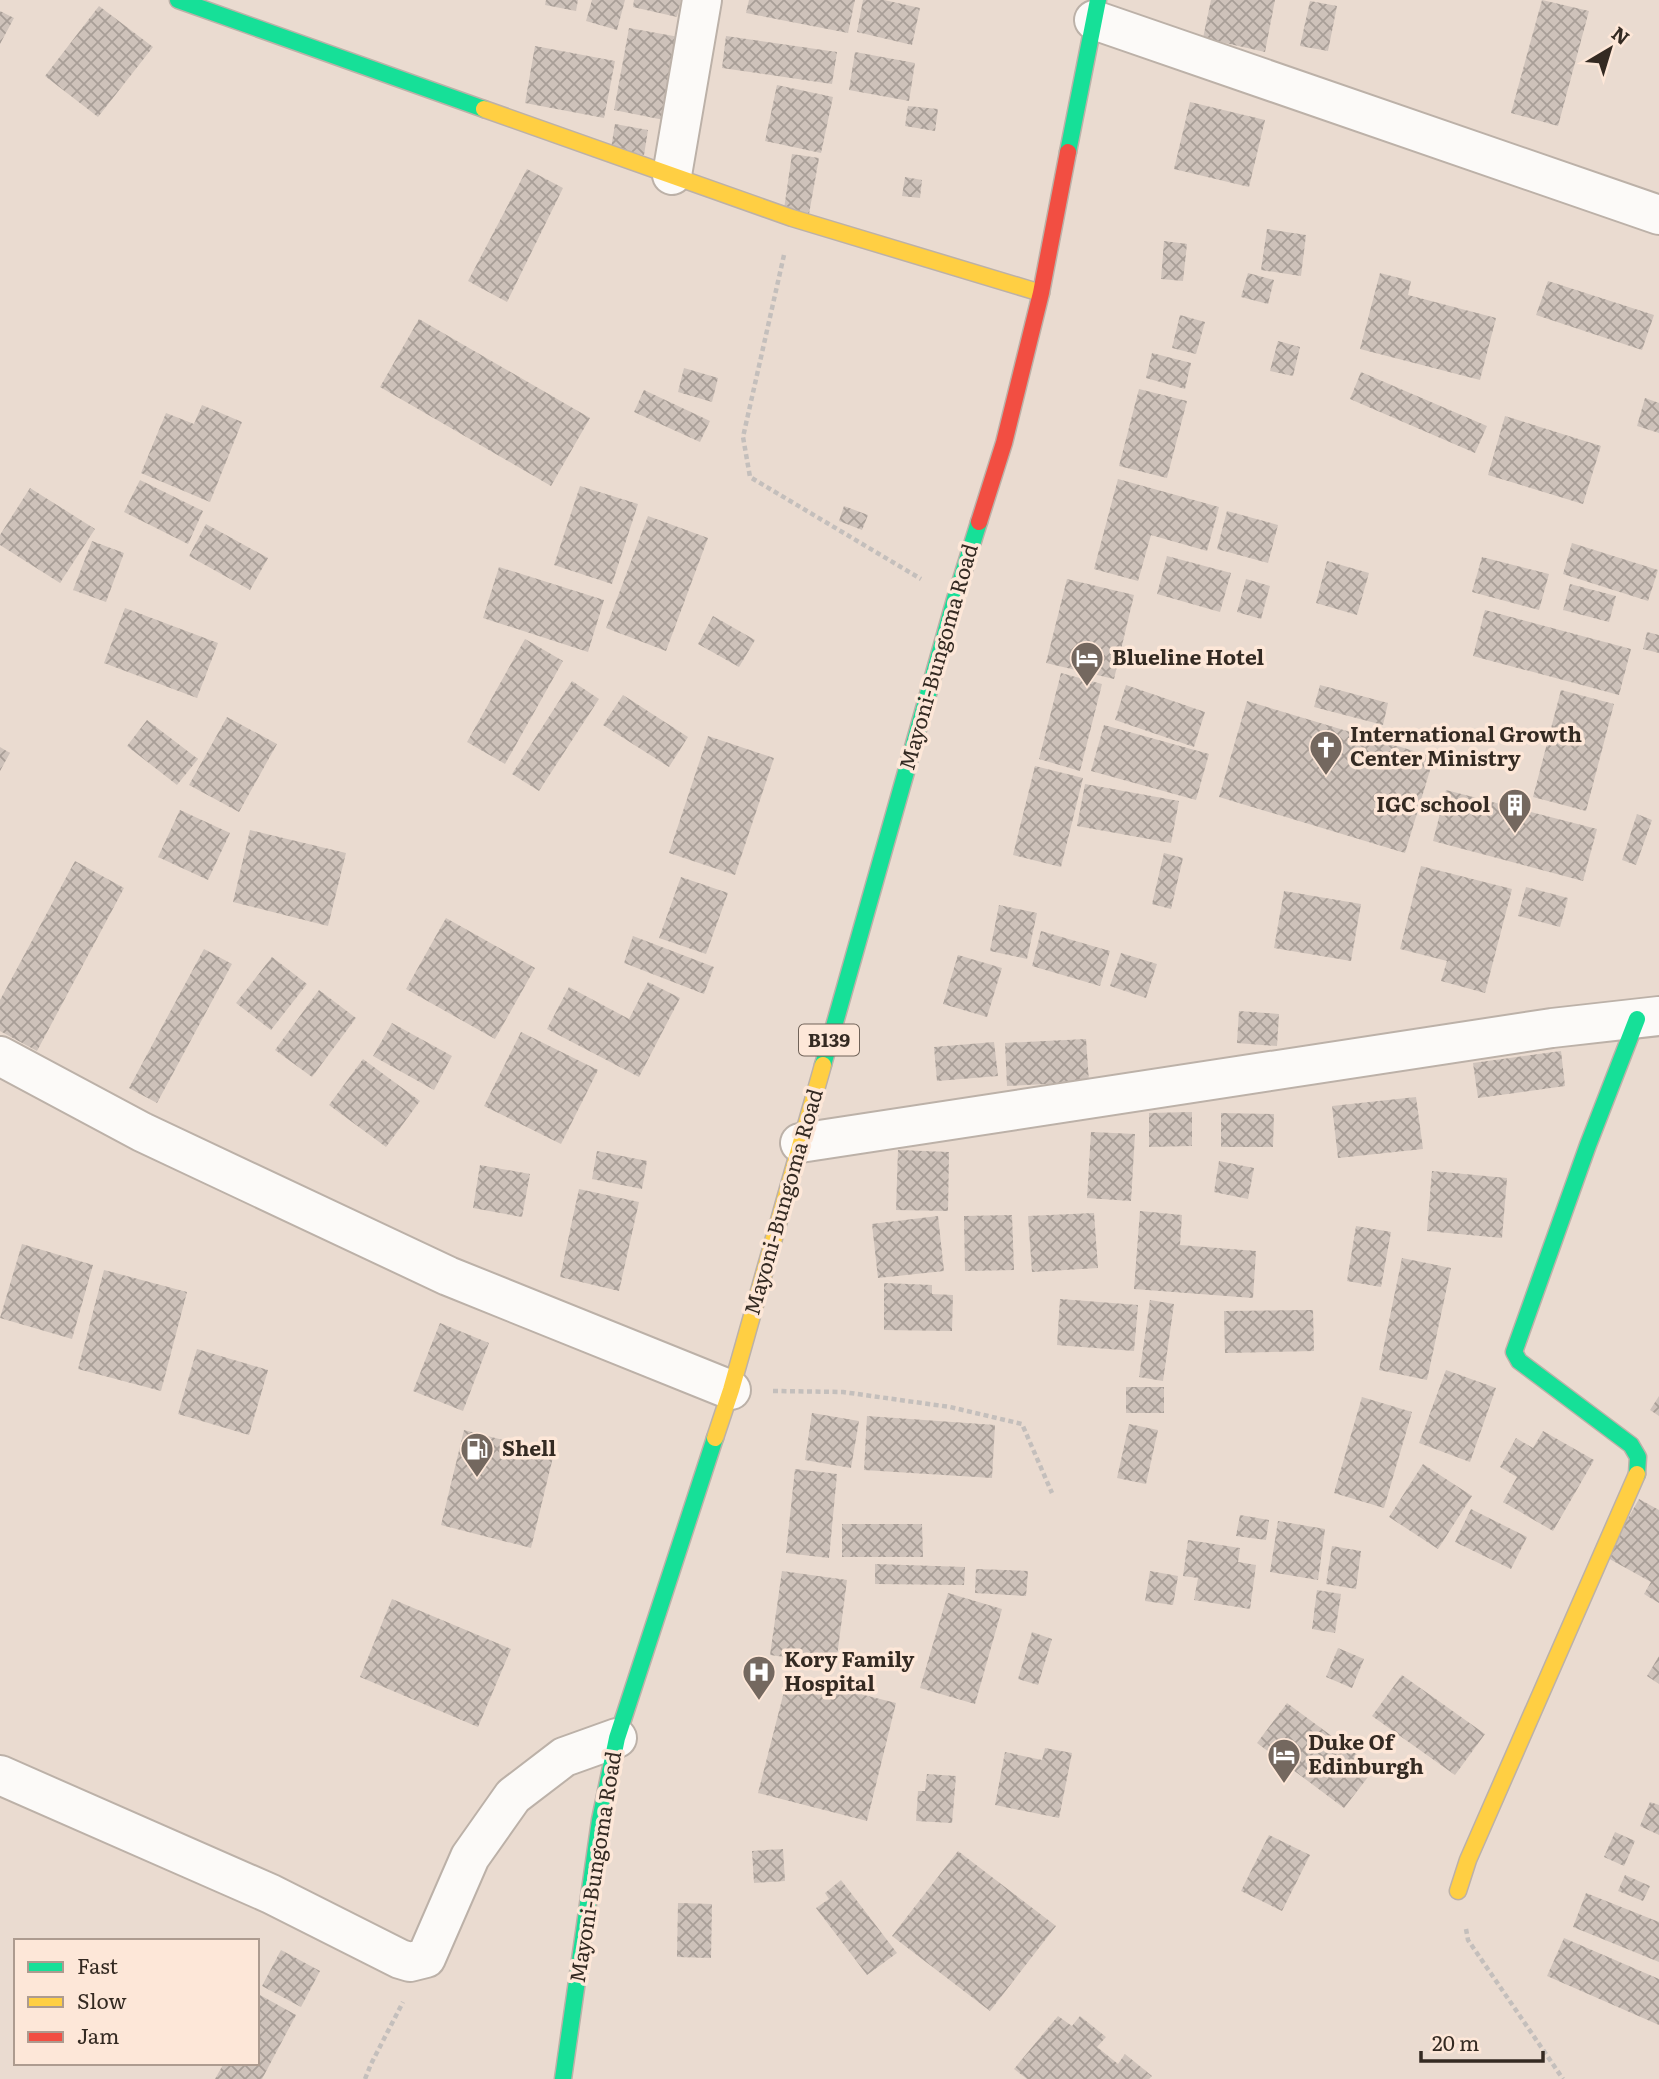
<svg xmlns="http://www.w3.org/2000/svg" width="1659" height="2079" viewBox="0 0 1659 2079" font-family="Literata,serif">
<defs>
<pattern id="building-cross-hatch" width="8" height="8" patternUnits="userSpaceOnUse" patternTransform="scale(1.75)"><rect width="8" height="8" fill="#cec2ba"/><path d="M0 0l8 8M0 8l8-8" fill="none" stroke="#a89e97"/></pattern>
</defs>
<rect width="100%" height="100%" fill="#eadbd0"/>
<!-- building -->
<path fill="url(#building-cross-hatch)" d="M546 0H578L576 11 545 5Z
M592 0H625L617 30 586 21Z
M634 0H681L677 17 633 7Z
M749 0H855L848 33 746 13Z
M863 0H884L920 8 912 45 857 32Z
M1211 0H1275L1265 52 1203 38Z
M1542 0 1589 11 1558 126 1511 113Z
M1310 1 1337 6 1328 51 1300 46Z
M99 6 153 47 98 117 45 76Z
M0 11 14 18 0 44Z
M629 28 679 37 664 120 614 110Z
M726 36 837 52 832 84 722 68Z
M535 46 615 61 604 118 525 103Z
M855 52 915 63 909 101 849 90Z
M777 85 833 97 821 153 765 141Z
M1190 102 1265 120 1249 187 1174 169Z
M908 106 938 109 935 131 905 126Z
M615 124 648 130 644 155 611 148Z
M792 154 819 158 809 214 784 209Z
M527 169 563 188 507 302 468 281Z
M905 177 922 180 920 198 902 196Z
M1267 229 1306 235 1301 276 1261 270Z
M1164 241 1187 244 1183 281 1161 279Z
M1248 273 1274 280 1268 304 1241 297Z
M1380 273 1411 281 1408 295 1496 318 1480 380 1360 349Z
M1548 281 1654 315 1642 350 1536 315Z
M1180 315 1205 322 1196 354 1172 348Z
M419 319 590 418 551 486 380 387Z
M1278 341 1300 347 1293 376 1270 371Z
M1152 353 1191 363 1185 389 1146 378Z
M684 368 718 378 712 402 678 392Z
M1361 372 1487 426 1475 453 1350 399Z
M1139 389 1187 401 1167 478 1119 466Z
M644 390 710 421 700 442 634 412Z
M1645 398 1659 403V433L1637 426Z
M202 405 242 422 210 502 141 473 166 413 194 424Z
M1505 416 1601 446 1583 504 1488 475Z
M1118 479 1219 507 1207 551 1151 535 1138 581 1094 569Z
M140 480 203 511 188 544 124 512Z
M580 486 638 504 612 584 554 565Z
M30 488 95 529 60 583 0 545V535Z
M844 506 868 515 862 530 839 521Z
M1227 511 1278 525 1268 563 1217 549Z
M648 516 708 538 666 651 606 628Z
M206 524 268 558 250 590 189 556Z
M92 541 124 553 106 602 73 590Z
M1572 543 1658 570 1648 601 1563 574Z
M1167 556 1231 573 1220 612 1157 594Z
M1482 557 1549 574 1539 610 1472 592Z
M1327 561 1369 573 1357 615 1316 603Z
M499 567 604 600 588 652 483 618Z
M1067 579 1134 595 1114 679 1046 663Z
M1246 579 1270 586 1261 619 1237 612Z
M1570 584 1616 596 1609 622 1563 610Z
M125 608 218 643 197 698 104 663Z
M1485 610 1631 649 1619 695 1473 656Z
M713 616 755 640 739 667 698 644Z
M1647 632 1659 635V653L1643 649Z
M525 639 563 661 505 764 467 742Z
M1061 673 1102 684 1080 771 1039 759Z
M572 681 599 699 539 791 512 774Z
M1126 685 1205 712 1194 747 1115 720Z
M1320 685 1388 703 1383 725 1314 707Z
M1561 690 1614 704 1586 811 1533 797Z
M623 695 688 737 669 767 603 725Z
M1247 701 1434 757 1405 853 1219 797Z
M227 717 277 744 239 812 189 785Z
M147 720 198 759 177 785 127 746Z
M1104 725 1209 754 1196 800 1091 771Z
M708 736 774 758 735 875 669 853Z
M0 747 10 753 0 771Z
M1035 766 1083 778 1061 867 1013 855Z
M1085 784 1179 801 1171 843 1077 826Z
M1446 790 1597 829 1583 881 1433 841Z
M180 810 230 833 208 880 158 857Z
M1637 814 1652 820 1636 865 1622 860Z
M250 830 346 853 328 926 233 902Z
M1164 853 1183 858 1171 909 1152 904Z
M75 861 124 888 37 1051 0 1031V1000Z
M1421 866 1512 889 1485 993 1441 981 1447 961 1400 949Z
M681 877 728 893 706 954 659 938Z
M1526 887 1568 898 1560 927 1518 916Z
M1284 891 1361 904 1351 961 1274 948Z
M999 905 1037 913 1027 959 990 951Z
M446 918 535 968 495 1039 406 989Z
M1041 931 1110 951 1100 986 1032 966Z
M633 936 714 967 704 994 624 963Z
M204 949 232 964 157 1103 129 1088Z
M1121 953 1157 964 1146 998 1110 986Z
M958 955 1002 968 987 1017 943 1004Z
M272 957 307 984 271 1030 236 1003Z
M648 982 680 998 639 1077 547 1029 569 987 629 1019Z
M319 990 356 1018 312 1077 275 1050Z
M1239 1011 1279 1014 1277 1046 1237 1043Z
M392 1023 452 1056 434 1090 373 1056Z
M521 1032 598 1070 561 1144 484 1106Z
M1086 1039 1089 1082 1007 1086 1005 1043Z
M994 1042 998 1076 937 1081 934 1047Z
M1561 1051 1565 1086 1478 1098 1473 1063Z
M363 1059 420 1101 386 1147 329 1105Z
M1416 1097 1423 1149 1338 1158 1332 1106Z
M1192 1112V1146L1149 1147V1113Z
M1221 1113 1274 1114 1273 1147H1221Z
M1091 1132 1135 1134 1131 1201 1087 1198Z
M898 1150 949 1152 948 1211 896 1210Z
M597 1151 647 1161 642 1189 592 1179Z
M1219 1161 1254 1168 1248 1199 1214 1192Z
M480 1165 530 1174 522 1217 473 1208Z
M1432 1171 1507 1178 1502 1238 1427 1231Z
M579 1189 639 1202 619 1291 560 1277Z
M1140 1211 1182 1215 1180 1245 1256 1251 1253 1298 1134 1289Z
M1094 1213 1098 1268 1032 1272 1028 1216Z
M1012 1215 1014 1270 965 1271 964 1216Z
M938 1216 944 1271 878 1278 872 1224Z
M1356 1226 1391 1232 1381 1287 1347 1281Z
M22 1244 93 1265 72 1339 0 1318Z
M1402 1258 1451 1268 1427 1380 1379 1370Z
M104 1270 187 1292 161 1391 78 1369Z
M884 1283 932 1285V1294L953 1295 952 1331 884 1330Z
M1060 1299 1138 1305 1134 1351 1057 1345Z
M1150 1300 1174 1304 1163 1381 1139 1377Z
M1313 1310 1314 1351 1225 1353 1224 1311Z
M440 1323 489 1343 463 1411 413 1391Z
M197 1349 268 1370 249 1435 178 1414Z
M1446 1370 1496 1388 1470 1462 1419 1443Z
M1126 1387H1164V1413H1126Z
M1659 1396V1416L1650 1410Z
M1362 1397 1412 1412 1384 1508 1334 1493Z
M812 1413 859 1421 851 1468 805 1460Z
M867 1416 995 1425 992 1478 864 1470Z
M1129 1424 1158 1430 1146 1484 1117 1478Z
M464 1430 554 1453 531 1548 441 1525Z
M1543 1431 1594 1460 1553 1531 1503 1502 1517 1477 1500 1467 1516 1438 1533 1448Z
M1423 1464 1472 1496 1438 1549 1389 1517Z
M795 1469 837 1474 829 1558 786 1553Z
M1639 1499 1659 1510V1603L1644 1594 1651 1582 1606 1557Z
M1471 1509 1527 1537 1511 1569 1455 1542Z
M1240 1515 1269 1520 1266 1540 1236 1536Z
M1278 1521 1325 1529 1318 1580 1270 1572Z
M842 1524H922L923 1557H842Z
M1188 1540 1240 1548 1238 1562 1256 1565 1250 1609 1194 1600 1198 1578 1183 1576Z
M1332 1546 1361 1551 1356 1589 1326 1584Z
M875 1564 965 1567 964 1585 875 1584Z
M976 1569 1028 1571 1026 1596 975 1593Z
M782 1571 847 1580 836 1664 770 1655Z
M1150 1571 1178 1576 1173 1605 1145 1601Z
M1317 1590 1341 1594 1335 1633 1312 1629Z
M948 1593 1002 1609 975 1704 920 1688Z
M392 1599 511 1649 478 1727 360 1677Z
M1032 1632 1052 1639 1038 1685 1018 1679Z
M1338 1648 1364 1659 1352 1688 1326 1677Z
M1659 1656V1684L1647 1676Z
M1402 1675 1485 1734 1455 1775 1372 1716Z
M788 1676 896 1703 867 1821 758 1793Z
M1287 1703 1375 1768 1344 1808 1257 1743Z
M1045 1748 1072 1753 1059 1818 995 1805 1005 1752 1042 1760Z
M927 1774 956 1776 952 1823 916 1821 918 1791H925Z
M1650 1802 1659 1805V1835L1640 1826Z
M1615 1832 1635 1841 1624 1866 1604 1857Z
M1269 1835 1310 1855 1282 1911 1241 1891Z
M783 1849 785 1881 754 1883 752 1851Z
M958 1851 1056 1926 990 2011 892 1936Z
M1625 1875 1650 1886 1643 1901 1618 1891Z
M841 1880 897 1953 867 1975 816 1908 829 1899 825 1893Z
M1586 1893 1659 1922V1962L1573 1927Z
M678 1903 712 1904 711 1958 677 1957Z
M1564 1938 1659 1979V2025L1547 1976Z
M281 1950 320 1971 301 2007 262 1986Z
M260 1995 296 2015 262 2079H215L224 2063H257V1999Z
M1058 2016 1072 2026 1080 2016 1106 2037 1097 2047 1118 2064 1125 2054 1152 2076 1149 2079H1027L1014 2069Z"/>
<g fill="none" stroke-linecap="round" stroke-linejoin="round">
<defs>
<path id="street" d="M1094 20 1659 215
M672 175 702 0
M0 1056 142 1132 448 1276 731 1390
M800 1143 1552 1028 1659 1016
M0 1775 271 1894 400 1959 410 1962 426 1958 470 1857 513 1796 564 1757 617 1738"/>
<path id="fast" d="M178 0 484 109
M1068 152 1098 0
M823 1065 955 599 979 522
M1637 1474 1638 1457 1631 1445 1519 1361 1514 1352 1588 1145 1637 1019
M563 2079 600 1820 617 1738 715 1438"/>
<path id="slow" d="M484 109 792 218 1041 293
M715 1438 731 1390 823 1065
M1458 1891 1468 1860 1637 1474"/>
<path id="jam" d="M979 522 1004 443 1041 293 1068 152"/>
</defs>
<!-- street casing -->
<use href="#street" stroke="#bcb1a8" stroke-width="42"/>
<!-- fast casing -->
<use href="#fast" stroke="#bcb1a8" stroke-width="19"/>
<!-- slow casing -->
<use href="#slow" stroke="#bcb1a8" stroke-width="19"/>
<!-- jam casing -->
<use href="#jam" stroke="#bcb1a8" stroke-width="19"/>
<!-- path -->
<path stroke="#c4bfbc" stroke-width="4.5" stroke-dasharray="5 3.5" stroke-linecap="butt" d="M784 255 743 437 750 477 921 579
M773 1391 843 1392 950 1407 1022 1424 1052 1493
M1466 1929 1468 1940 1563 2079
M365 2079 371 2064 403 2002"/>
<!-- street -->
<use href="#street" stroke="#fcfaf8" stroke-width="38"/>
<!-- fast -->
<use href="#fast" stroke="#16e098" stroke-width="16"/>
<!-- slow -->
<use href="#slow" stroke="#ffcf43" stroke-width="16"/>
<!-- jam -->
<use href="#jam" stroke="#f24e42" stroke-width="16"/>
</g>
<!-- icons -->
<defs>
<symbol id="hotel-pin" viewBox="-11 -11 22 30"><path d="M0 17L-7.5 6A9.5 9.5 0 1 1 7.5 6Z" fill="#74685f" stroke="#fde7d8"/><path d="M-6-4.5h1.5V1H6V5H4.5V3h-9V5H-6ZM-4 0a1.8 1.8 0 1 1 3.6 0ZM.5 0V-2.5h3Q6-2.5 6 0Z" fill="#fff"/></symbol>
<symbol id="church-pin" viewBox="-11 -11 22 30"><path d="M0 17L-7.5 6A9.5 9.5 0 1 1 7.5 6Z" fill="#74685f" stroke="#fde7d8"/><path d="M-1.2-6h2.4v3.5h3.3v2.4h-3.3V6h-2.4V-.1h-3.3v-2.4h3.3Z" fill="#fff"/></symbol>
<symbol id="building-pin" viewBox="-11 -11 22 30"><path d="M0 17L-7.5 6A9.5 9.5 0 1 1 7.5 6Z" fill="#74685f" stroke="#fde7d8"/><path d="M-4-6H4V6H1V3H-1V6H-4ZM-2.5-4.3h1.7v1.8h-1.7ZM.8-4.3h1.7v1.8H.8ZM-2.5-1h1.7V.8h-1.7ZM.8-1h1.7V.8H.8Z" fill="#fff"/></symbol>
<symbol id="fuel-pin" viewBox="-11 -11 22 30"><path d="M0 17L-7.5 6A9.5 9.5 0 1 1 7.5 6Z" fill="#74685f" stroke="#fde7d8"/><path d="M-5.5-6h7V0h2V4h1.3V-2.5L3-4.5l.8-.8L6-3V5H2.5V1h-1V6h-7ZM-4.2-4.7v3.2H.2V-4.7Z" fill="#fff"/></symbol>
<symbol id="hospital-pin" viewBox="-11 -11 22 30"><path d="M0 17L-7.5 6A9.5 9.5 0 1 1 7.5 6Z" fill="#74685f" stroke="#fde7d8"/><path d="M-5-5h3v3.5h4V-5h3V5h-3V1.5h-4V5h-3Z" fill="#fff"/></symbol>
</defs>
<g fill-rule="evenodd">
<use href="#hotel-pin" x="1068" y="639" width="38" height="52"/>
<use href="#church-pin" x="1307" y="728" width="38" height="52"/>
<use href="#building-pin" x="1496" y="786" width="38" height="52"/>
<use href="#fuel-pin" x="458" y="1430" width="38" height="52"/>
<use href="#hospital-pin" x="740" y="1653" width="38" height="52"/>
<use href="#hotel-pin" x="1265" y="1736" width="38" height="52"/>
</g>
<g text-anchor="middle" stroke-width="7" stroke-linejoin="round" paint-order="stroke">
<!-- shield labels -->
<rect fill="#fde7d8" stroke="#706359" stroke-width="2" x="799" y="1024.5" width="60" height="31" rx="5"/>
<g font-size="19" font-weight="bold" fill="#342a22">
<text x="829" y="1047">B139</text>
</g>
<!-- street labels -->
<g font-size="21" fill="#342a22" stroke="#fde7d8">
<text transform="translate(939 657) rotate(-74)" y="7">Mayoni-Bungoma Road</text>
<text transform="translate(784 1202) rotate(-74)" y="7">Mayoni-Bungoma Road</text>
<text transform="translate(596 1867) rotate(-81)" y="7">Mayoni-Bungoma Road</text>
</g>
<!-- poi labels -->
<g font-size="21" font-weight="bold" fill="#342a22" stroke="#fde7d8" text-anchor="start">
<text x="1112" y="665">Blueline Hotel</text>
<text x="1350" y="742">International Growth<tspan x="1350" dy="24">Center Ministry</tspan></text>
<text x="1490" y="812" text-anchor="end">IGC school</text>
<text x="502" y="1456">Shell</text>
<text x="784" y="1667">Kory Family<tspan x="784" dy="24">Hospital</tspan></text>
<text x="1308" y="1750">Duke Of<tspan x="1308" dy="24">Edinburgh</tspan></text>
</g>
</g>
<!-- legend -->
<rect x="14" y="1939" width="245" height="126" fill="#fde7d8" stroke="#ad9b8f" stroke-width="2"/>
<rect x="28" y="1962" width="35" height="10" fill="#16e098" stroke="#ad9b8f" stroke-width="2"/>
<text x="77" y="1974" font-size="21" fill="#342a22">Fast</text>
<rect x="28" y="1997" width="35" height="10" fill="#ffcf43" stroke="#ad9b8f" stroke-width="2"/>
<text x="77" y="2009" font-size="21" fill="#342a22">Slow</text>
<rect x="28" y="2032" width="35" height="10" fill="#f24e42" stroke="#ad9b8f" stroke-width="2"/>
<text x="77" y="2044" font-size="21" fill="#342a22">Jam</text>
<!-- north arrow -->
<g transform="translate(1610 49) rotate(38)" stroke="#fde7d8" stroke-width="5" paint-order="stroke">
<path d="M0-5L12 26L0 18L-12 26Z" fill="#342a22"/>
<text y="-10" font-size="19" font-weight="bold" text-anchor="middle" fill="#342a22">N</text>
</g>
<!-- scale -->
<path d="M1421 2051v10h122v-10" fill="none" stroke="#342a22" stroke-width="3.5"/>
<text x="1432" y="2051" font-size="21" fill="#342a22" stroke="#fde7d8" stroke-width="5" paint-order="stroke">20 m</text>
</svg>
